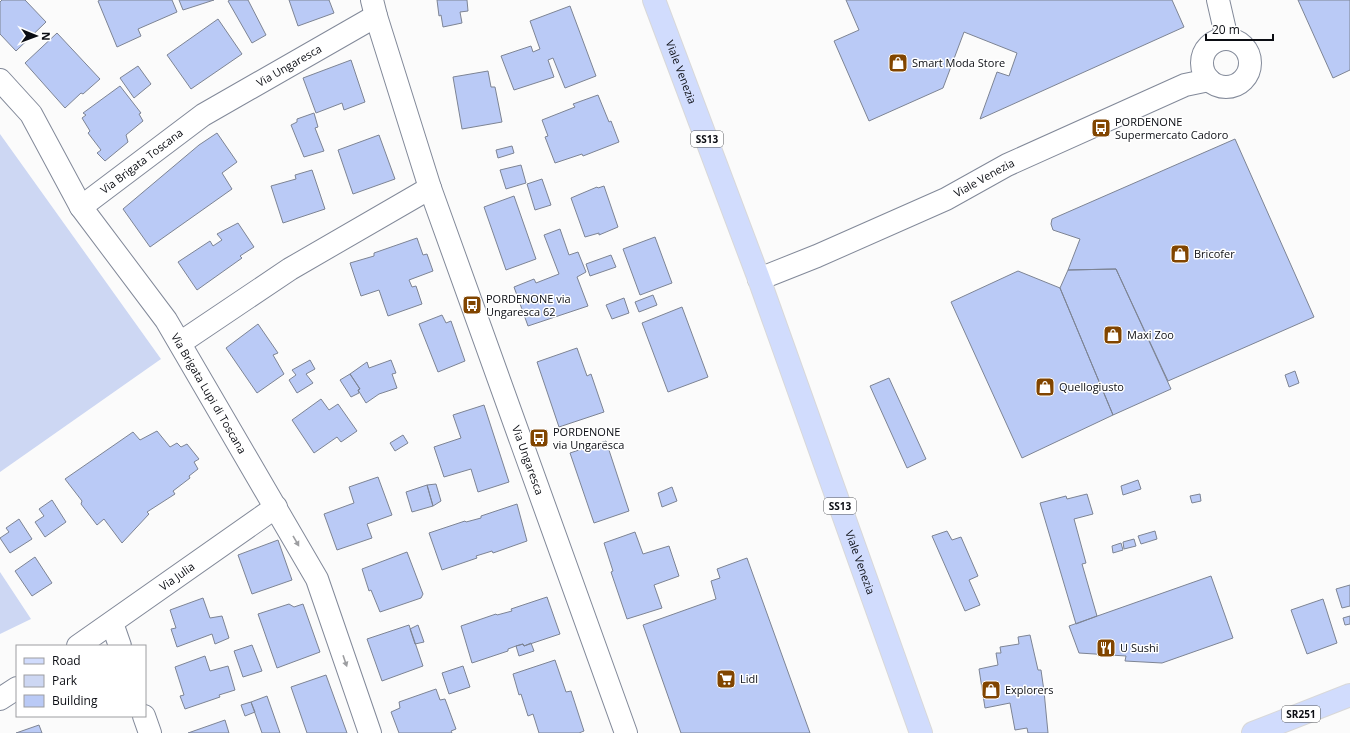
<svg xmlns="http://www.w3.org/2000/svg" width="1350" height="733" viewBox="0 0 1350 733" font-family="'Open Sans',sans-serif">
<rect width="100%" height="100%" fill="#fbfbfb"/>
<!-- green -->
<path fill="#cdd7f3" d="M0 134 161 359 0 472Z
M0 572 31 619 0 634Z"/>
<!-- building -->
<path fill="#bacaf6" stroke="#7d8494" d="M2 0H25L46 22 16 51 0 34V2Z
M100 0H172L177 12 138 29 141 36 117 47 98 1Z
M179 0H214L183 10Z
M230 0H248L266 35 252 43 228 1Z
M289 0H329L334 13 298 26Z
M437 0H467L468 11 460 12 462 23 443 27 441 15 439 16Z
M846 0H1172L1184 27 980 119 997 72 1009 76 1017 53 964 32 943 88 869 121 834 41 859 30Z
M1298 0H1350V70L1333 78Z
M570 6 596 76 565 88 553 58 548 60 554 77 514 90 501 56 531 46 533 52 540 49 530 21Z
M218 19 242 54 191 89 167 55Z
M57 33 100 79 83 94 81 93 65 108 25 63Z
M351 60 365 102 344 110 342 103 316 113 303 78Z
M138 66 151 84 134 98 120 78Z
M488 71 491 87H495L502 122 462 129 453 77Z
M120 86 141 113 139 114 143 121 126 135 128 142 105 161 97 153 101 150 88 133 90 131 82 118 86 115 83 113Z
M598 95 609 122 611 121 619 142 583 156 582 154 555 163 545 137 548 136 542 120 575 107 573 104Z
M314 113 318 127 315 128 324 151 304 157 291 125 297 122V119Z
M217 133 237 162 222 173 232 189 150 247 123 209 199 145Z
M379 135 395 179 353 194 338 150Z
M1235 139 1314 317 1168 381 1116 269 1068 270 1080 239 1053 230 1051 224 1052 219Z
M512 146 514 153 498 158 496 150Z
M521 165 526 183 506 189 500 170Z
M312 170 325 209 283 223 271 186 296 179 295 175Z
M542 179 551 205 535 210 527 184Z
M604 186 618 227 599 235V233L585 237 571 198 597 187 598 188Z
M514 196 536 259 506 270 484 207Z
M238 223 254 247 240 256 242 258 197 290 178 262 210 241 213 246 222 240 217 234Z
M560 229 569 255 578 252 586 272 577 277 588 306 528 326 514 287 534 279 536 283 559 274 544 235Z
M655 237 672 283 640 295 623 249Z
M417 238 423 255 427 254 433 271 409 280 412 287 416 286 422 304 388 316 379 290 361 296 350 263 374 256V253Z
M611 255 616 267 590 276 586 264Z
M1116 269 1171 389 1113 415 1060 288 1068 270Z
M1018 271 1060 288 1113 415 1022 458 951 302Z
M653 295 657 305 639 312 635 302Z
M624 298 629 313 612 319 606 305Z
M682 307 708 377 668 392 642 323Z
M442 315 446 323 451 321 465 361 438 372 419 324Z
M258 324 278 353 273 355 284 374 257 393 226 348Z
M577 348 587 376 591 374 604 412 559 427 537 362Z
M310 360 315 369 306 374 313 383 297 393 289 380 296 375 292 370Z
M391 360 396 373 392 374 397 388 379 394 366 403 358 390 360 389 350 374 367 362 369 368Z
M1295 371 1299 383 1289 387 1285 375Z
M350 374 360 389 358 390 359 393 351 397 340 380Z
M889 378 926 459 907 468 870 386Z
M321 399 329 410 338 404 357 431 341 442 337 437 314 453 292 420Z
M484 405 509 482 478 492 471 469 444 477 434 447 461 438 453 415Z
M157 431 170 447 177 443 181 447 187 444 199 459 194 462 198 469 189 476 190 478 173 491 175 494 147 512 149 514 122 543 104 519 97 525 81 504 82 501 65 479 133 432 140 440Z
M403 435 408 443 395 451 390 443Z
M606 441 629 511 594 523 570 453Z
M378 477 392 515 367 524 372 538 337 550 324 514 354 503 349 487Z
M1138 480 1141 489 1123 495 1121 486Z
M436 484 441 501 433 506 427 485Z
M427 485 433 506 412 512 406 492Z
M672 487 677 501 662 507 658 493Z
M1087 494 1093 514 1074 519 1086 563 1082 564 1097 616 1076 624 1040 503 1066 496 1067 499Z
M1200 494 1201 501 1192 503 1190 496Z
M52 500 66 522 45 537 35 522 44 516 39 509Z
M517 504 527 541 493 553 492 551 476 556 477 558 442 570 429 533 465 521 466 522 481 518V516Z
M19 519 32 539 10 553 0 538 9 532 6 528Z
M947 531 952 540 961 537 978 576 969 580 980 605 965 611 932 536Z
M1155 531 1157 539 1141 544 1138 536Z
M635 532 643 554 669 546 679 576 654 585 662 608 627 619 611 572 613 571 604 543Z
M1134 539 1136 546 1124 549 1123 542Z
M278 540 292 580 252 594 238 555Z
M1121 543 1123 550 1113 553 1112 546Z
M407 552 423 594 421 598 380 612 371 590 369 591 362 569Z
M35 557 52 583 32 596 15 571Z
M747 558 810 733H681L643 625 716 599 711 581 720 578 717 569Z
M1211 576 1233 638 1162 663 1125 661 1126 656 1079 653 1069 626Z
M1350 585V606L1342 608 1336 589Z
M547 597 560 634 524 646 523 644 516 646 508 649V651L472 663 461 626 496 614 497 615 512 611 511 609Z
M203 598 210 618 222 616 229 638 215 644 212 634 177 647 171 629 176 628 170 610Z
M1323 599 1337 643 1307 654 1291 610Z
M289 604 294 607 303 604 320 652 277 668 258 614Z
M1350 616V624L1345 625 1343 618Z
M409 625 423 666 382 681 367 639Z
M418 625 424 642 415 644 410 629Z
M1030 635 1038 670H1041L1044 691 1048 733H1028L1027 728 1015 730 1010 703 985 708 979 669 998 665 996 653H1001L1000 647 1019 644 1018 637Z
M531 643 534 651 519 656 516 646 523 644 524 646Z
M252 645 262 671 243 677 234 651Z
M205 656 210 671 228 666 235 690 219 695 220 697 185 709 180 696 184 695 175 667Z
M555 660 566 692 571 691 584 731 579 733H539L533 714 528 716 521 694 519 695 513 674Z
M463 666 470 687 449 694 442 673Z
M326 675 347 733H307L291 687Z
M436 689 440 700 445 699 456 729 451 731 452 733H399L391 712 400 708 399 702Z
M267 696 280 733H262L251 702Z
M251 702 255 712 245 716 241 705Z
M225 720 229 733H188Z
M39 725 42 733H16Z"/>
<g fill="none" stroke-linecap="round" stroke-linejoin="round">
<defs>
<g id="minor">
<path id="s1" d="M372 0 376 16 430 188 626 733"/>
<path d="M1218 0 1227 39"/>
<circle cx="1226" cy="63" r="24"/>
<path id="s2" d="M0 80 31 114 81 207 166 320 317 579 370 733"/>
<path id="s3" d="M81 207 203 115 376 16"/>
<path id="s4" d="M759 279 817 256 946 199 1007 165 1185 85 1209 80"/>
<path d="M180 343 290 269 430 188"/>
<path d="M112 623 120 646"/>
<path id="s5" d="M78 646 276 507"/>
<path d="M0 699 17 688"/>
<path d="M144 716 150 733"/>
</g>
<g id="major">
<path id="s6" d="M654 0 759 279 921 733"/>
<path d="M1253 733 1350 695"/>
</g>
</defs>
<!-- minor casing -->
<use href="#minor" stroke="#828999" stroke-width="24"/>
<!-- major casing -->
<use href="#major" stroke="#d8d8d9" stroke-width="24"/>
<!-- minor -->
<use href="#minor" stroke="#fff" stroke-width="22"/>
<!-- major -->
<use href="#major" stroke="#d1dcfd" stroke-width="22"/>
</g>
<!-- one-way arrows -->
<defs><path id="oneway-solid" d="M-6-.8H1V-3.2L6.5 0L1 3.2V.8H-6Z"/></defs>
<g fill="#9d9ea1">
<use href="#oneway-solid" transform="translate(296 541) rotate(60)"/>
<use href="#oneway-solid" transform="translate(345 661) rotate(71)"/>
</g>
<!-- icons -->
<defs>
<symbol id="shop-square" viewBox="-11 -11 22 22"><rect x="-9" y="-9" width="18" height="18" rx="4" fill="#814500" stroke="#fff"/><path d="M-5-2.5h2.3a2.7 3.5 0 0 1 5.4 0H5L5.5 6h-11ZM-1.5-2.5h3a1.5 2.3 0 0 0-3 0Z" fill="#fff"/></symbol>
<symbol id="bus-square" viewBox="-11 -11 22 22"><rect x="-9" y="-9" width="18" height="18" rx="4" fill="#814500" stroke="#fff"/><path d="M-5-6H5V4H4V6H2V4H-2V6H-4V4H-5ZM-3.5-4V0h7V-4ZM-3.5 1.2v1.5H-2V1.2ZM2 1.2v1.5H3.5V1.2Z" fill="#fff"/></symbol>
<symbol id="restaurant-square" viewBox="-11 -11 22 22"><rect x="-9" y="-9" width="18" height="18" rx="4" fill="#814500" stroke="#fff"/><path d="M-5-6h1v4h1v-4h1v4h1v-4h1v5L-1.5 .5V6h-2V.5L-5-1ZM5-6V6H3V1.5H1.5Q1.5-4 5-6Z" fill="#fff"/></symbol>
<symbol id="supermarket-square" viewBox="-11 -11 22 22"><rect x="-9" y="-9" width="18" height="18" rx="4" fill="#814500" stroke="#fff"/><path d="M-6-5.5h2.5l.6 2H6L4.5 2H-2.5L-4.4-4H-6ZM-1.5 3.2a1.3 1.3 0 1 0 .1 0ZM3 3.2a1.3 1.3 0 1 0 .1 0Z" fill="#fff"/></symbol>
</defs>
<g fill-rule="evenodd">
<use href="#shop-square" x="887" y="52" width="22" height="22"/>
<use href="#bus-square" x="1090" y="117" width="22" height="22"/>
<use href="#shop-square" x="1169" y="243" width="22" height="22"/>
<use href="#bus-square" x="461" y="294" width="22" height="22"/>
<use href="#shop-square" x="1102" y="324" width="22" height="22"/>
<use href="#shop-square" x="1034" y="376" width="22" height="22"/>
<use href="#bus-square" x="528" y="427" width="22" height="22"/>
<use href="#restaurant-square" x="1095" y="637" width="22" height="22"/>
<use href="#supermarket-square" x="715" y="668" width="22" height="22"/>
<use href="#shop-square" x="980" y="679" width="22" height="22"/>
</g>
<g text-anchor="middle" stroke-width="3" stroke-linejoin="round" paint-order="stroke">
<!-- shield labels -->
<g fill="#fff" stroke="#54565a" stroke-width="1">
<rect x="691" y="131" width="32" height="16" rx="3"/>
<rect x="824" y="498" width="32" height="16" rx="3"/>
<rect x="1282" y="706" width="38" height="16" rx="3"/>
</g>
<g font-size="10" font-weight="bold" fill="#0b0d13">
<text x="707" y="143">SS13</text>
<text x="840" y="510">SS13</text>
<text x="1301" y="718">SR251</text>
</g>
<!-- poi labels -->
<g font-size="11" fill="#0b0d13" stroke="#fff" text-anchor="start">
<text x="912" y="67">Smart Moda Store</text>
<text x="1115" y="126">PORDENONE<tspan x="1115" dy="13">Supermercato Cadoro</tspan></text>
<text x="1194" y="258">Bricofer</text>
<text x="486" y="303">PORDENONE via<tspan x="486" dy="13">Ungaresca 62</tspan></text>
<text x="1127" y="339">Maxi Zoo</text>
<text x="1059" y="391">Quellogiusto</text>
<text x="553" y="436">PORDENONE<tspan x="553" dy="13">via Ungaresca</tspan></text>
<text x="1120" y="652">U Sushi</text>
<text x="740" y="683">Lidl</text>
<text x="1005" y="694">Explorers</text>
</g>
<!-- street labels -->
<g font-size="11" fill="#0b0d13" stroke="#fff">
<text dy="4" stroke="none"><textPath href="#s3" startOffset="252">Via Ungaresca</textPath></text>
<text dy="4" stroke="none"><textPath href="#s6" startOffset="77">Viale Venezia</textPath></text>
<text dy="4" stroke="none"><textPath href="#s3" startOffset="76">Via Brigata Toscana</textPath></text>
<text dy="4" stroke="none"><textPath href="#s4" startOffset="247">Viale Venezia</textPath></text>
<text dy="4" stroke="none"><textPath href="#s2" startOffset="378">Via Brigata Lupi di Toscana</textPath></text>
<text dy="4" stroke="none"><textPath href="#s1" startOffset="486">Via Ungaresca</textPath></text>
<text dy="4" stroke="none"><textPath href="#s6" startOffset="599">Viale Venezia</textPath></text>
<text dy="4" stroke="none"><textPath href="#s5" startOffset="121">Via Julia</textPath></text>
</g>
</g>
<!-- legend -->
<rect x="16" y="645" width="130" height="72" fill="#ffffff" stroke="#9d9ea1"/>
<rect x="24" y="658" width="20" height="6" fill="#d1dcfd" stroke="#9d9ea1"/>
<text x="52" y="665" font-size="12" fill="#0b0d13">Road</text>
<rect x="24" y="675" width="20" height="12" fill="#cdd7f3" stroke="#9d9ea1"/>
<text x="52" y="685" font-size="12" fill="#0b0d13">Park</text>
<rect x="24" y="695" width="20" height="12" fill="#bacaf6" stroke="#9d9ea1"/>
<text x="52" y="705" font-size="12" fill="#0b0d13">Building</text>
<!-- north arrow -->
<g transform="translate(36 36) rotate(91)" stroke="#ffffff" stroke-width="3" paint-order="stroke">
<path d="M0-3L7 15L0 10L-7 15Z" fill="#0b0d13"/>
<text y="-6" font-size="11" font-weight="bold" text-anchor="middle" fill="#0b0d13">N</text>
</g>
<!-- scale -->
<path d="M1206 34v6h67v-6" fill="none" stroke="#0b0d13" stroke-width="2"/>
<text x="1212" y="34" font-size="12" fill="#0b0d13" stroke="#ffffff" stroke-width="3" paint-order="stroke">20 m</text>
</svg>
